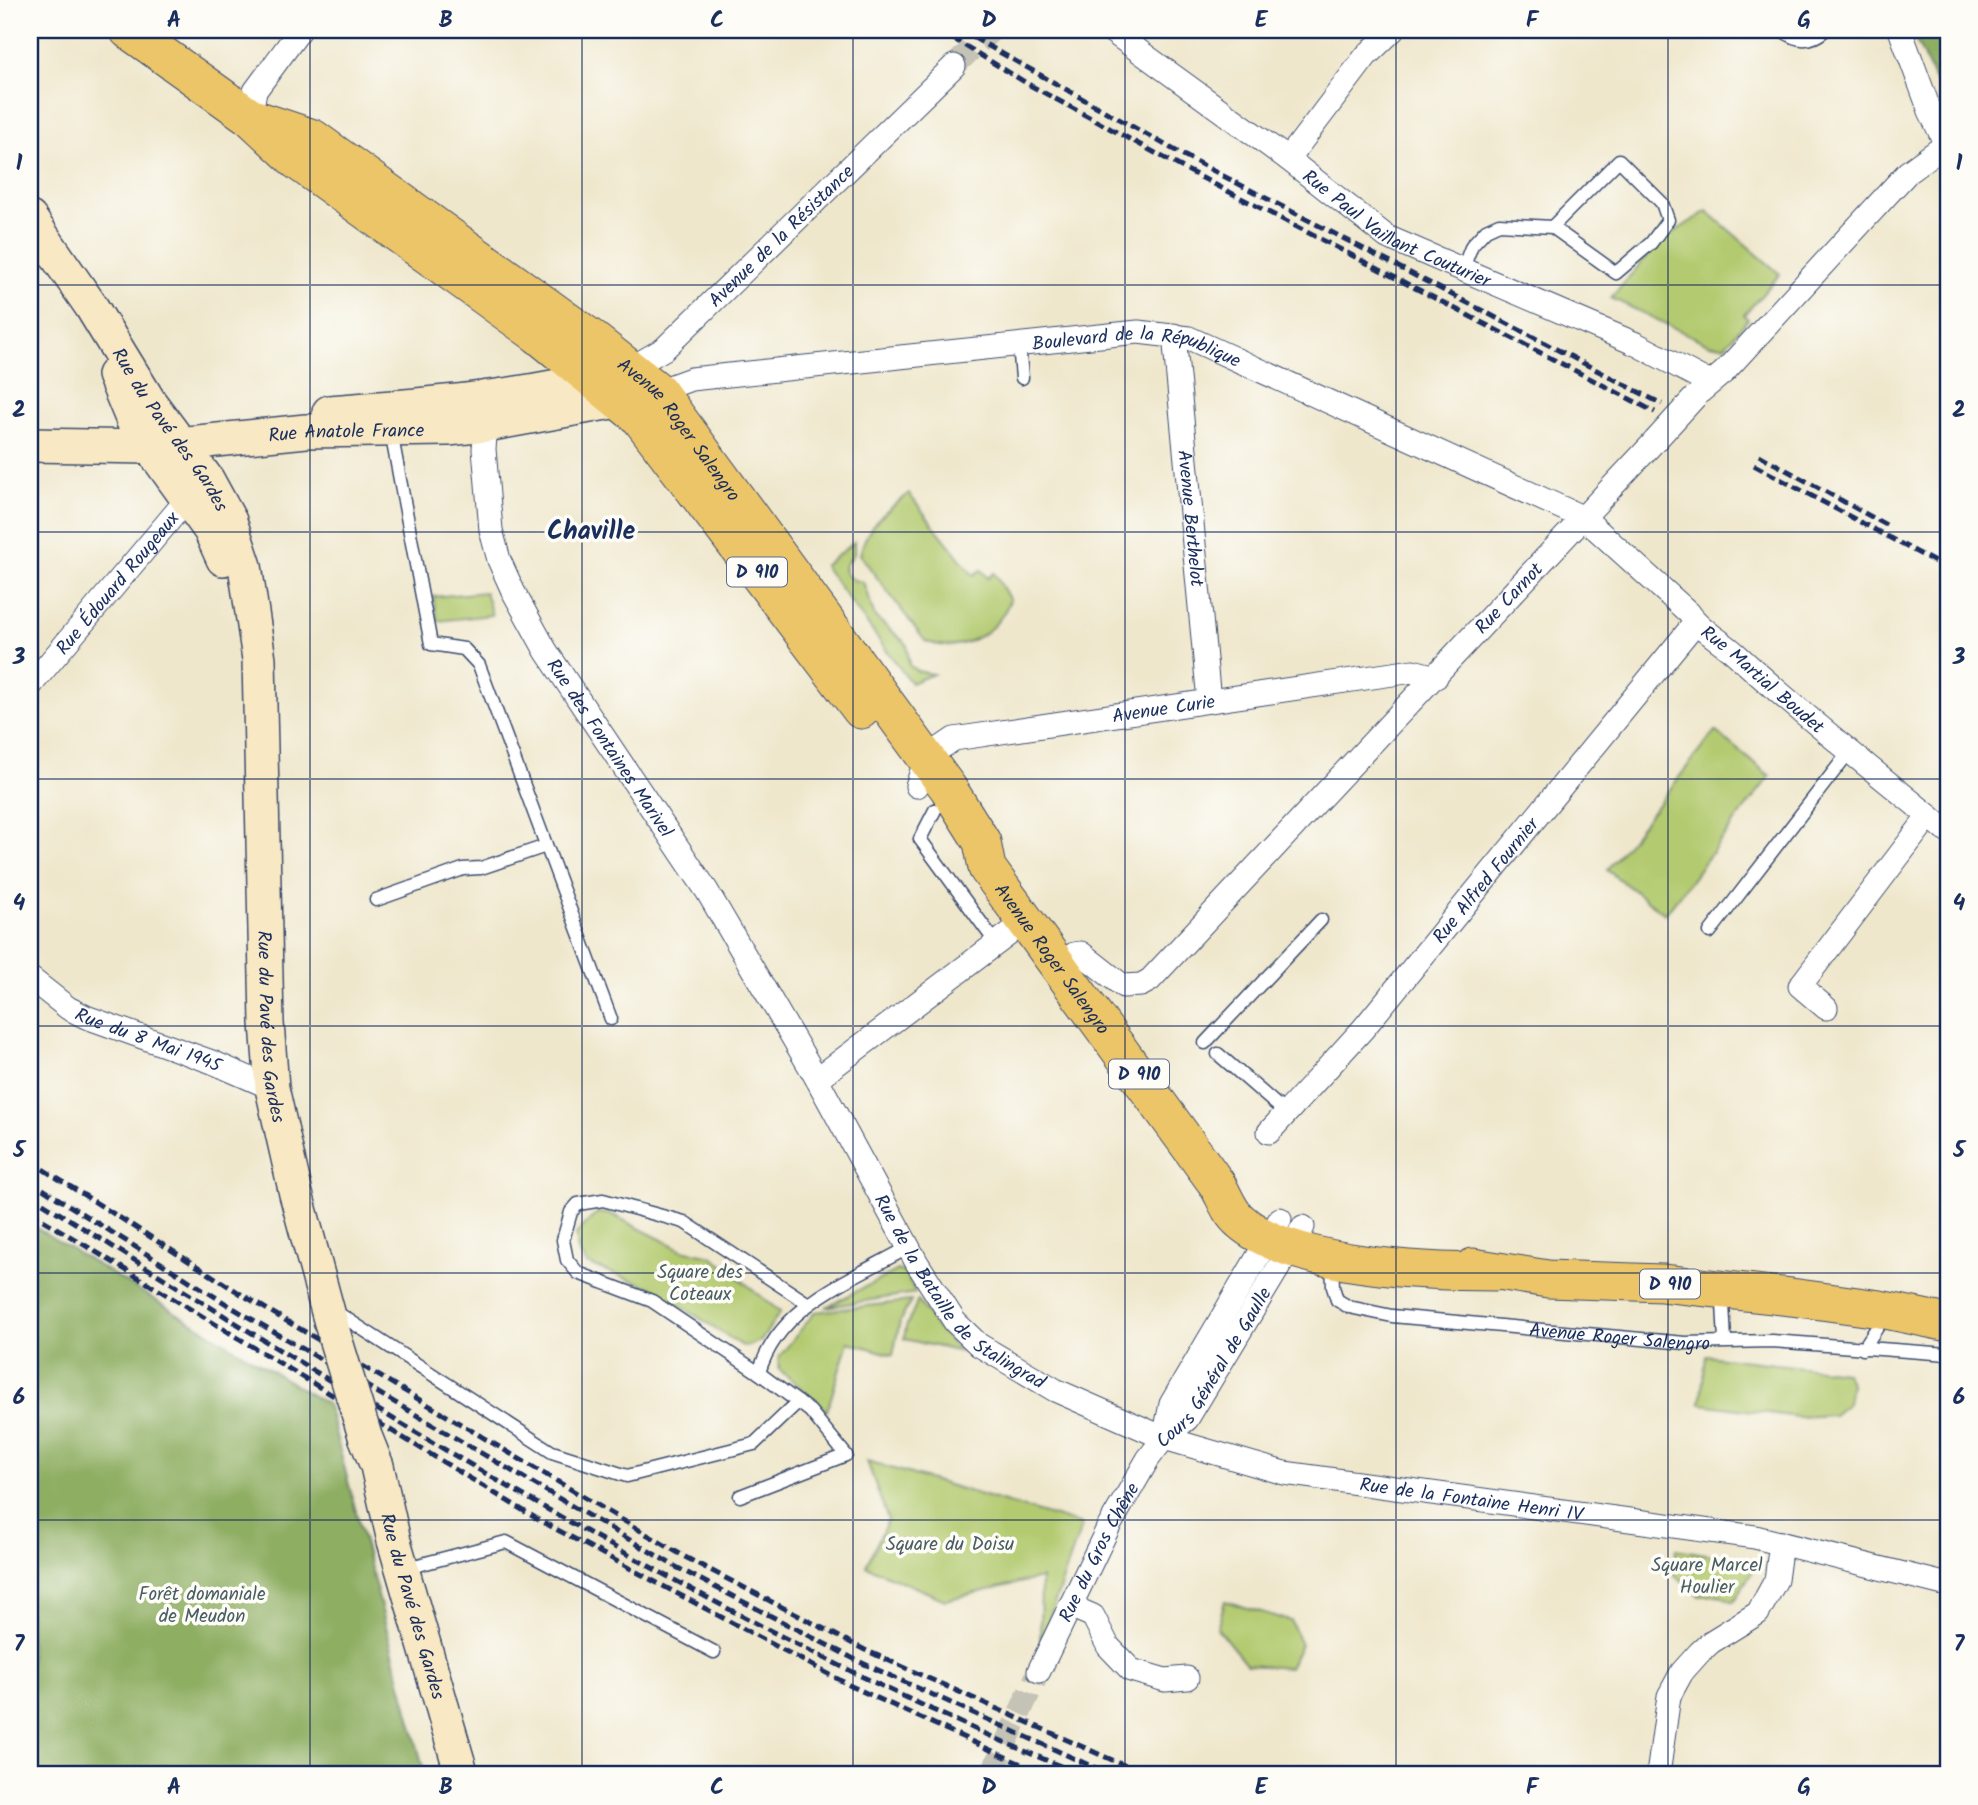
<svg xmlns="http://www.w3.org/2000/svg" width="1978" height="1805" viewBox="0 0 1978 1805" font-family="Kalam,sans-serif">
<rect width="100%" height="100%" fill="#fdfcf7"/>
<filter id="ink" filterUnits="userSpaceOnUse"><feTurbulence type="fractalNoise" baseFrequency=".0143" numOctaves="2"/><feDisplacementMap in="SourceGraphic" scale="14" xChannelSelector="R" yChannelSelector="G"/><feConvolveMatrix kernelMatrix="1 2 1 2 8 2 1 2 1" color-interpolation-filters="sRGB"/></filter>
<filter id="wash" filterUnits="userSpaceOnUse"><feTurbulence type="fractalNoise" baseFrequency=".00686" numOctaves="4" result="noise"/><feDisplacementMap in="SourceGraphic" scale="28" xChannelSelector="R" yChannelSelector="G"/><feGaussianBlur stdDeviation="1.57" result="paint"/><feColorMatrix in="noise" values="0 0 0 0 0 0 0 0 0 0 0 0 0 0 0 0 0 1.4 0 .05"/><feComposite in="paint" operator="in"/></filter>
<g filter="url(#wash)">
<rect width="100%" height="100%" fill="#efe7cc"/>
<!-- green -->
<path fill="#b3ca6f" stroke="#677c66" stroke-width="2" d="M1707 211 1780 274 1744 315 1748 319 1725 346 1708 344 1611 298 1659 242Z
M909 494 973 575 981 570 988 578 994 573 1010 600C997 634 960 655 925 641L860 555C866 525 885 512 909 494Z
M854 542V554L845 565C842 576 854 581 863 582L875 617 907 644 909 665 917 671 933 674 911 683 824 566Z
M485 592 492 615 438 621 433 597Z
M1715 731 1770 776 1665 914 1607 870Z
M597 1213 611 1214 682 1250 712 1256 780 1312 761 1341 744 1347 653 1288 587 1264 578 1251 576 1234Z
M898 1270 904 1272 916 1293 826 1307Z
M918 1300 937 1328 961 1352 904 1339 906 1327Z
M911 1301 900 1321 893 1355 848 1342 827 1411 779 1369V1357L815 1312Z
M1706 1356 1845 1372 1851 1384 1848 1403 1833 1415 1798 1417 1700 1404Z
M867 1461 1082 1525 1040 1644 1041 1578 945 1600 866 1566 888 1520Z
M1676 1549 1758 1563 1733 1602 1720 1595 1699 1596 1673 1573Z
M1225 1601 1291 1621 1301 1645 1289 1668 1247 1665 1217 1628Z"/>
<!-- forest -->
<path fill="#8eae62" stroke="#546e60" stroke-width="2" d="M1911 30H1948V103L1945 101Z
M30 1224 328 1405 425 1775H30Z"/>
</g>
<g filter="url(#ink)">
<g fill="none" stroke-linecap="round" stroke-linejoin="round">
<!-- street-tunnel -->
<path stroke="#c5c2b6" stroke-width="23" stroke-dasharray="23 11" stroke-linecap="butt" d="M954 66 992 30
M991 1775 1039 1671"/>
<defs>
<g id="lane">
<path d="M1782 30C1797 42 1810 43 1825 30"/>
<path d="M1463 268 1472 245 1486 230 1499 224 1552 227 1616 273 1651 243 1668 220 1662 203 1619 160 1552 227"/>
<path d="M1019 344 1022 378"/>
<path d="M391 432 431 644 464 649 479 665 611 1019"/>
<path d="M935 810 920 839 996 943"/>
<path d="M376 900 463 869 481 868 546 846"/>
<path d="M1710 932 1849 752"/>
<path d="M1205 1043 1321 920"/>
<path d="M1218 1054 1286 1113"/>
<path id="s1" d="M1332 1261 1333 1287 1337 1300 1349 1307 1392 1316 1685 1343 1772 1341 1948 1354"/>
<path d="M333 1310 552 1452 627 1476 754 1444 798 1402"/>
<path d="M1725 1341 1723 1303 1724 1299H1731"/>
<path d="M1863 1349 1878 1326"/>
<path d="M759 1373 652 1301 578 1273 567 1260 563 1240 571 1212 578 1204 603 1200 684 1222 807 1303"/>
<path d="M740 1496 846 1455 810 1411 759 1373C778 1305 853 1279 909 1247"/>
<path d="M403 1569 506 1542 714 1652"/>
</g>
<g id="street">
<path id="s2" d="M1110 30 1288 159 1387 237 1636 344 1710 383"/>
<path d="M1900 30 1930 111 1948 149"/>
<path d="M250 117 255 91 300 30"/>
<path d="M1288 159 1366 56 1393 30"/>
<path id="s3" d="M1174 335 1209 701"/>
<path id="s4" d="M631 368 664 349 954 66"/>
<path id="s5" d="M658 391 691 379 1138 332 1189 338 1584 518 1689 613C1700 630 1722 641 1737 655 1805 718 1878 773 1948 832"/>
<path d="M1700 392 1724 372 1908 172 1948 143"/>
<path id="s6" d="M479 413 486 425 484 449 491 530 499 560 513 591 546 651 707 891 817 1079 917 1263 955 1322 979 1345 1055 1390 1164 1438 1284 1473 1755 1537 1948 1585"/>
<path id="s7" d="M30 686 178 510 202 498"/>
<path id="s8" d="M917 786 926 758 954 739 1413 671 1436 677"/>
<path id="s9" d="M1060 964 1074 954 1081 953 1123 986 1141 985 1150 980 1655 441"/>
<path id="s10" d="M30 978 68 1008 86 1017 212 1062 272 1088"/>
<path d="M1826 1008 1800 986 1929 816"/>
<path d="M817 1079 1026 921"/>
<path id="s11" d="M1269 1132 1363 1029 1695 623"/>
<path d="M1164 1438 1171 1404 1280 1219"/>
<path d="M1070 1606 1093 1616 1108 1646 1131 1670 1165 1680 1187 1678"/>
<path id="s12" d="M1039 1671 1108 1528 1148 1459 1164 1438 1187 1419 1303 1227"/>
<path d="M1658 1775 1669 1696 1682 1672 1699 1653 1711 1642 1758 1613 1776 1580 1781 1543"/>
</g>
<g id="secondary">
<path id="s13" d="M30 218 91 306 149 401 207 479 230 521 245 566 259 659 267 1023 272 1088 296 1194 335 1338"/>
<path d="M114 375 135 426 210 530 223 559"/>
<path d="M329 412C423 405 520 398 611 374"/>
<path id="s14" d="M30 445 148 447 306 431 448 429 486 425 639 397"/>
<path id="s15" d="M365 1436 377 1466 394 1541 462 1775"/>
</g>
<g id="primary">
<path d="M128 30 250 117 297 161 538 335 640 418 861 710"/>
<path id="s16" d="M250 117 313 138 591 338 658 391 948 788 982 842 987 868 1214 1180C1224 1193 1227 1210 1240 1221 1291 1267 1429 1272 1496 1272"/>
<path d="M1473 1267 1548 1279 1662 1283 1791 1297 1880 1309 1948 1323"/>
</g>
</defs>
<!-- lane casing -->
<use href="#lane" stroke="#3b4b6e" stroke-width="15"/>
<!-- street casing -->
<use href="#street" stroke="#3b4b6e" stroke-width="25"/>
<!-- secondary casing -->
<use href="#secondary" stroke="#3b4b6e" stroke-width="36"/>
<!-- primary casing -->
<use href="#primary" stroke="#3b4b6e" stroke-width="39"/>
<!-- lane -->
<use href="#lane" stroke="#fff" stroke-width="12"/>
<!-- street -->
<use href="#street" stroke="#fff" stroke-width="23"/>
<!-- secondary -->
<use href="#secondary" stroke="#f8e8c3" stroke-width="33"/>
<!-- primary -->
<use href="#primary" stroke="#edc569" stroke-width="37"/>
<!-- rail -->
<path stroke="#1b2f5e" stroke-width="5" stroke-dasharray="10 5" stroke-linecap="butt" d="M939 30 1028 84 1183 168 1655 412
M960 30 1185 156 1662 404
M1759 455 1888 526
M1754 465 1948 569
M30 1161 241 1294 685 1557 865 1650 1146 1775
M30 1181 233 1308 678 1568 860 1662 1111 1775
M30 1195C369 1406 712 1624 1082 1775
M30 1212 539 1520 851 1686 1045 1775"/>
<defs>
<path id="street-bridge" d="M1655 441 1695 397"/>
<path id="secondary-bridge" d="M335 1338 365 1436"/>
</defs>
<!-- street-bridge casing -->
<use href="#street-bridge" stroke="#3b4b6e" stroke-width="25" stroke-linecap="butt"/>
<!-- secondary-bridge casing -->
<use href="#secondary-bridge" stroke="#3b4b6e" stroke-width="36" stroke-linecap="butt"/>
<!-- street-bridge -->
<use href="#street-bridge" stroke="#fff" stroke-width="23"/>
<!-- secondary-bridge -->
<use href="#secondary-bridge" stroke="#f8e8c3" stroke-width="33"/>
</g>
</g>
<!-- grid -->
<path fill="none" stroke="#1b2f5e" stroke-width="2" stroke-opacity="0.55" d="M310 30V1775M582 30V1775M853 30V1775M1125 30V1775M1396 30V1775M1668 30V1775M30 285H1948M30 532H1948M30 779H1948M30 1026H1948M30 1273H1948M30 1520H1948"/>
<g text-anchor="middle" stroke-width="7" stroke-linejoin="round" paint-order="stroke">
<!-- shield labels -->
<g fill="#fdfcf7" stroke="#5f6c8c" stroke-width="2">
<rect x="727" y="557.5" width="60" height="29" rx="5"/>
<rect x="1109" y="1059.5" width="60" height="29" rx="5"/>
<rect x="1640" y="1269.5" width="60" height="29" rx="5"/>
</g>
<g font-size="18" font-weight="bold" fill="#1b2f5e">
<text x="757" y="578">D 910</text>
<text x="1139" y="1080">D 910</text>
<text x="1670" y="1290">D 910</text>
</g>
<!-- street labels -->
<g font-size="19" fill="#1b2f5e" stroke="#fdfcf7">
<text dy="7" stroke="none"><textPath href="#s2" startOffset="350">Rue Paul Vaillant Couturier</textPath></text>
<text dy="7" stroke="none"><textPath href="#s4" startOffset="201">Avenue de la Résistance</textPath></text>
<text dy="7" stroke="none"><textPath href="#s5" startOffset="485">Boulevard de la République</textPath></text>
<text dy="7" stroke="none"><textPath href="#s13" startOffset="254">Rue du Pavé des Gardes</textPath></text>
<text dy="7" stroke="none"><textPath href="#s16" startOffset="537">Avenue Roger Salengro</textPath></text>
<text dy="7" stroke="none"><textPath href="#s14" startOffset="317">Rue Anatole France</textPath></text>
<text dy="7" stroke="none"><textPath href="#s3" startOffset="184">Avenue Berthelot</textPath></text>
<text dy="7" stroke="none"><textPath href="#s7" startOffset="135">Rue Édouard Rougeaux</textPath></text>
<text dy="7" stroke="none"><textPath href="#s9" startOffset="630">Rue Carnot</textPath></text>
<text dy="7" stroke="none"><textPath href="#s5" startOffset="1211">Rue Martial Boudet</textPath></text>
<text dy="7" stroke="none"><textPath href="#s8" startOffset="275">Avenue Curie</textPath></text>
<text dy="7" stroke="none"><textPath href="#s6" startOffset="369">Rue des Fontaines Marivel</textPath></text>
<text dy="7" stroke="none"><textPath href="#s11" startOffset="332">Rue Alfred Fournier</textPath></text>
<text dy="7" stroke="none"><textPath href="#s16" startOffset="1188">Avenue Roger Salengro</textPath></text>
<text dy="7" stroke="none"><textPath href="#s13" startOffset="873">Rue du Pavé des Gardes</textPath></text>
<text dy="7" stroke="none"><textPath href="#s10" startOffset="135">Rue du 8 Mai 1945</textPath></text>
<text dy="7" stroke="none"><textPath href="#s6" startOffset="1020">Rue de la Bataille de Stalingrad</textPath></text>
<text dy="7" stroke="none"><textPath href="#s1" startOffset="326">Avenue Roger Salengro</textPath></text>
<text dy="7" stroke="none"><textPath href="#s12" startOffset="352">Cours Général de Gaulle</textPath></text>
<text dy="7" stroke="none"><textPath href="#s6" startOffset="1594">Rue de la Fontaine Henri IV</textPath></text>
<text dy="7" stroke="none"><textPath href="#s12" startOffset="133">Rue du Gros Chêne</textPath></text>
<text dy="7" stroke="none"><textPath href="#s15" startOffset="177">Rue du Pavé des Gardes</textPath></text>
</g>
<!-- park labels -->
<g font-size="19" fill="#495e63" stroke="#fdfcf7">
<text x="700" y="1278">Square des<tspan x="700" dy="22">Coteaux</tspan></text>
<text x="950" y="1550">Square du Doisu</text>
<text x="1707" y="1571">Square Marcel<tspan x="1707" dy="22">Houlier</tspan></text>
<text x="202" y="1600">Forêt domaniale<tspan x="202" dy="22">de Meudon</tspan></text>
</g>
<!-- district labels -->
<g font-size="26" font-weight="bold" fill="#1b2f5e" stroke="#fdfcf7">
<text x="591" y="539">Chaville</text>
</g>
</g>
<!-- margin -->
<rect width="1978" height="1805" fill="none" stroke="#fdfcf7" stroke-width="77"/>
<rect x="38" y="38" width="1902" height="1728" fill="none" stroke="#1b2f5e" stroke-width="2.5"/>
<g font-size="23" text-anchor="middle" font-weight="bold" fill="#1b2f5e">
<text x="174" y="27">A</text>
<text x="446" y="27">B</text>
<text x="717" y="27">C</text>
<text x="989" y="27">D</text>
<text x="1261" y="27">E</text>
<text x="1532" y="27">F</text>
<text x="1804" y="27">G</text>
<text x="19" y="170">1</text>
<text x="1959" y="170">1</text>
<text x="19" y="417">2</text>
<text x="1959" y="417">2</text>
<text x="19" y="664">3</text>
<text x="1959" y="664">3</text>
<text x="19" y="910">4</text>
<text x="1959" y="910">4</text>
<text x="19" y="1157">5</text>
<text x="1959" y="1157">5</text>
<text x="19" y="1404">6</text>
<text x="1959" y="1404">6</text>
<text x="19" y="1651">7</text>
<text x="1959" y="1651">7</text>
<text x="174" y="1794">A</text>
<text x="446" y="1794">B</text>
<text x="717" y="1794">C</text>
<text x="989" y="1794">D</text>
<text x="1261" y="1794">E</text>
<text x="1532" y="1794">F</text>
<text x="1804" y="1794">G</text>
</g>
</svg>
